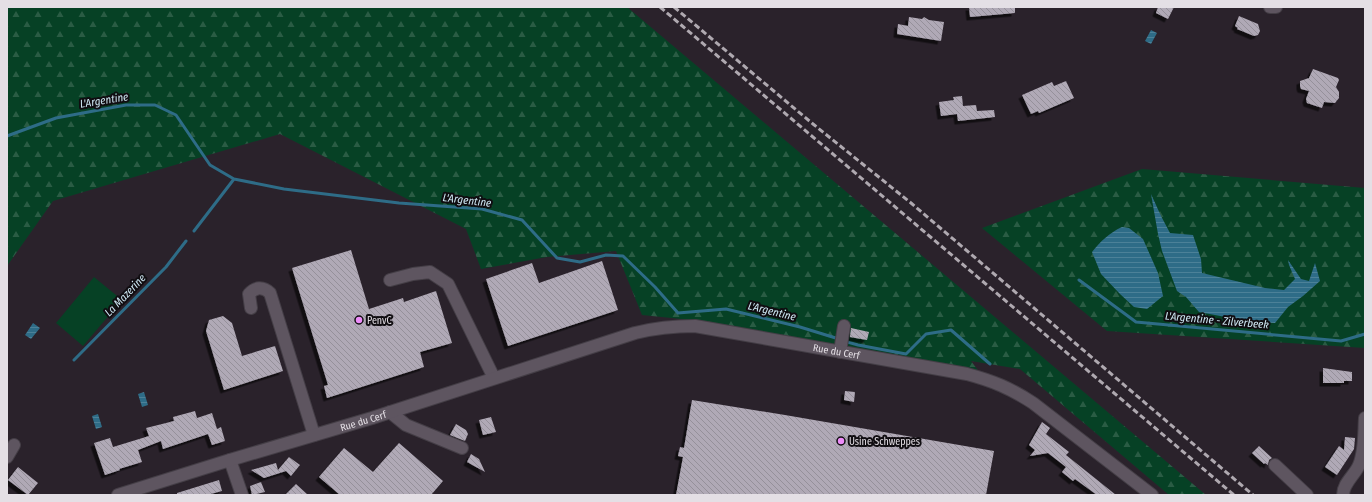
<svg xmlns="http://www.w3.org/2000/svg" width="1372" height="502" viewBox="0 0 1372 502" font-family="'Fira Sans Condensed',sans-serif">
<defs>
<pattern id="forest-firs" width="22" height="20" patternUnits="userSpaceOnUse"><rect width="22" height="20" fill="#064125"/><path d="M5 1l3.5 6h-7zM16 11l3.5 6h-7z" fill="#2a5c44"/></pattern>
<pattern id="water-rules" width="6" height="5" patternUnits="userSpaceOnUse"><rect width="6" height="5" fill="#2e6c87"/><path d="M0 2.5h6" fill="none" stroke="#4c8198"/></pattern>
<pattern id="building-back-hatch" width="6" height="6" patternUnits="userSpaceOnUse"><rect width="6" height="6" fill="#b0a9b6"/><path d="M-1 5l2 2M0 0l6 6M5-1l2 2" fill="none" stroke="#95909a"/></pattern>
<filter id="shadow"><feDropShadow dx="-3.5" dy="3.5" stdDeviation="0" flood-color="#0009"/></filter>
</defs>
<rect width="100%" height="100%" fill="#2a222b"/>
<!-- forest -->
<path fill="url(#forest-firs)" d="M7 7H627L1206 495H1169L1020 369 971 361 980 373 716 326 711 322 642 315 616 251 547 257 481 269 466 229 280 134 53 201 7 266Z
M1142 169 1365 188V348L1107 331 982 228Z"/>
<!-- pitch -->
<path fill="#064125" d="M94 277 122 300 83 346 56 323Z"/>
<!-- water -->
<path fill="url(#water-rules)" d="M1151 30 1157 33 1151 44 1145 41Z
M1151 194 1161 216 1170 233 1193 235 1201 259 1202 273 1265 288 1284 290 1295 279 1289 265 1288 260 1301 279 1309 281 1315 263 1320 281 1303 296 1288 307 1275 323 1252 322 1199 312 1186 297 1177 291 1162 251 1158 234Z
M1122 227 1129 228 1143 239 1158 273 1163 296 1147 309 1134 307 1120 294 1101 274 1092 252C1101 241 1109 233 1122 227Z
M33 323 40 328 31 339 25 335Z
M144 392 148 405 142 407 138 394Z
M98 414 102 427 96 429 92 416Z"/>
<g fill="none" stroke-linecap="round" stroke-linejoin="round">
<!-- stream -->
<path stroke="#2e6c87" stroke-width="3" d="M7 136 56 118 126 105H155L176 115 210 165 234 179 284 189 399 203 482 209 522 220 557 258 580 262 606 255 623 256 655 287 678 313 726 309 800 327 839 339
M194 231 234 179
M1079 280 1136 322 1341 341 1365 334
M844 341 858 345 906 354 926 334 951 330 990 364
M74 360 166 267 186 241"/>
</g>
<!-- building -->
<path fill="url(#building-back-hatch)" filter="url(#shadow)" d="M969 7H1015V13L970 17Z
M1158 7H1174L1168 19 1156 13Z
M1239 16 1258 24 1260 31 1258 35 1254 36 1237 29 1238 28 1235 26Z
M909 17 922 19 924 17 929 20 944 22 941 41 897 34 898 24 908 26Z
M1313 69 1338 78 1339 80 1336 87 1339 92V98L1335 103 1324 102 1322 108 1307 103 1306 99 1309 91 1301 89 1300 86V81L1309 78Z
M1066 81 1074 98 1039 113 1038 111 1031 114 1022 95 1052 82 1054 86Z
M962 96 963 106 976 105 977 111 994 110 995 117 958 121 957 114 941 116 939 102 954 100 953 97Z
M351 250 369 309 403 298 404 302 436 291 452 343 420 352 424 367 327 398 324 386 328 385 292 268Z
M602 261 618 310 508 346 486 279 532 263 539 283Z
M223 316 232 323 242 356 275 346 283 371 224 390 206 331 209 320Z
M851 328 869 332 867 340 850 337Z
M1323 368 1352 372V381H1344V383H1323Z
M845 391 855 392 854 402 844 400Z
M692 400 785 415 994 451 986 495H676L683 457 678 456 680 447 684 448Z
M195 411 197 418 212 413 217 429 221 427 225 441 212 445 208 434 163 449 161 441 138 450 142 462 119 469 120 470 105 475 94 443 110 438 113 447 149 436 146 428 174 421 173 417Z
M491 417 496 432 483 435 479 420Z
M1042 422 1050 428 1046 434 1069 452 1066 455 1116 495H1097L1075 479 1073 481 1062 472 1066 467 1048 453 1030 456 1035 450 1029 445Z
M456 424 466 430 468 434 465 441 450 435Z
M1345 437 1355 438 1354 449 1337 475 1325 467 1339 446 1344 450Z
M399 443 443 481 431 495H340L319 477 344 448 373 472Z
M1259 446 1272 458 1269 460 1268 465 1265 463 1264 464 1252 453Z
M471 454 479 459 485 472 467 462Z
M289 457 300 465 291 476 286 471 264 478 251 470 276 463 278 470Z
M18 467 38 483 28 495 8 480Z
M219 480 222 491 207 495H177V493Z
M261 482 265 492 252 495 250 486Z
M296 484 308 495H285Z"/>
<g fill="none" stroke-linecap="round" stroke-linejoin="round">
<defs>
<g id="minor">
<path d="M1270 7H1276"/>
<path d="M390 280 413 274 430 272 448 284 494 378"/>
<path d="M251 308 249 294C255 287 263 286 270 293L314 435"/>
<path d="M840 352 844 326"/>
<path d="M390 412 406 425 462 448"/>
<path d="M7 457 14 445"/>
<path d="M230 460 242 495"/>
<path d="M1275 465 1307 495"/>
<path id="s1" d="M118 495 230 460 372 418 635 333C655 328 674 326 695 326L967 374C993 381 1010 388 1033 403L1152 495"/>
<path d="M1343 495C1343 483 1355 475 1359 465 1365 451 1364 433 1365 418"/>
</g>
</defs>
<!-- minor casing -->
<use href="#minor" stroke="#443e46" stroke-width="14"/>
<!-- minor -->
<use href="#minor" stroke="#5e5560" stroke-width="12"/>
<!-- rail -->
<path stroke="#afa9b0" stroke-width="3" stroke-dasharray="6 3" stroke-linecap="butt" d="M660 7 1234 495
M674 7 813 124 911 203 1253 495"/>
</g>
<!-- markers -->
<g fill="#ed8cf9" stroke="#100d11" stroke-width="1.5">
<circle cx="359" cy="320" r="4"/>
<circle cx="841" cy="441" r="4"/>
</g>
<g text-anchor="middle" stroke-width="4" stroke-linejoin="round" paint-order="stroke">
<!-- poi labels -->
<g font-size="10" fill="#e4dfe5" stroke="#100d11" text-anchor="start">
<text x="367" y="324">PenvC</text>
<text x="849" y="445">Usine Schweppes</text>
</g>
<!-- street labels -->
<g font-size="10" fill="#e4dfe5" stroke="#100d11">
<text dy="4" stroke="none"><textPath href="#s1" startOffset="746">Rue du Cerf</textPath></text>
<text dy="4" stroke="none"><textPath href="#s1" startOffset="256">Rue du Cerf</textPath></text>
</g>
<!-- water labels -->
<g font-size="11" font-style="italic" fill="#cfe8f4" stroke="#100d11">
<text transform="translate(104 100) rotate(-9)" y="4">L'Argentine</text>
<text transform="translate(467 200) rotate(7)" y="4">L'Argentine</text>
<text transform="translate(125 295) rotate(-46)" y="4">La Mazerine</text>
<text transform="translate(772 311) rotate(14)" y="4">L'Argentine</text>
<text transform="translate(1217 320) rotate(5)" y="4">L'Argentine - Zilverbeek</text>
</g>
</g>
<!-- border -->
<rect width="1372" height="502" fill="none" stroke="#e4dfe5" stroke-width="16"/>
</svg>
